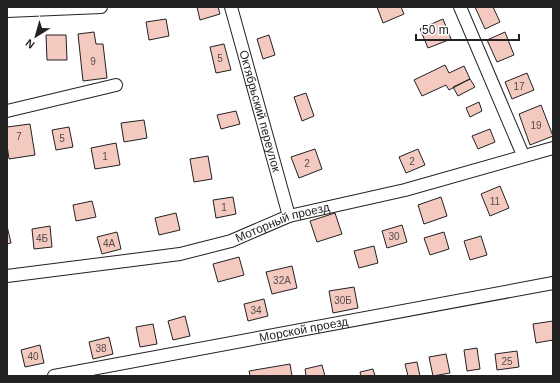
<svg xmlns="http://www.w3.org/2000/svg" width="560" height="383" viewBox="0 0 560 383" font-family="Helvetica,sans-serif">
<rect width="100%" height="100%" fill="#fff"/>
<!-- building -->
<path fill="#f3c9c0" stroke="#222" d="M197 7H218L220 14 200 20Z
M377 7H401L404 14 383 23Z
M475 7H493L500 22 485 29Z
M166 19 169 36 149 40 146 22Z
M443 19 451 39 428 48 420 29Z
M94 32 96 44H103L107 78 83 81 78 34Z
M505 32 514 55 497 62 487 40Z
M46 35H66L67 60H47Z
M269 35 275 55 263 59 257 39Z
M224 44 231 70 216 73 210 47Z
M445 65 449 73 464 66 470 79 449 90 446 85 422 96 414 80Z
M527 73 534 90 512 99 505 82Z
M470 79 475 87 458 96 453 87Z
M306 93 314 116 302 121 294 97Z
M479 102 482 111 470 117 466 108Z
M541 105 553 136 530 145 519 114Z
M236 111 240 124 221 129 217 115Z
M144 120 147 138 124 142 121 123Z
M30 124 35 155 9 159 7 145V127Z
M69 127 73 147 56 150 52 130Z
M490 129 495 142 478 149 472 136Z
M116 143 120 165 95 169 91 148Z
M315 149 322 169 299 178 291 157Z
M418 149 425 165 406 173 399 157Z
M208 156 212 179 194 182 190 159Z
M500 186 509 208 490 216 481 194Z
M233 197 236 214 216 218 213 200Z
M441 197 447 216 424 224 418 205Z
M92 201 96 217 76 221 73 205Z
M176 213 180 230 159 235 155 218Z
M335 213 342 234 317 242 310 221Z
M402 225 407 242 387 248 382 231Z
M7 226 11 243 7 244Z
M50 226 52 247 34 249 32 229Z
M117 232 121 249 102 254 97 237Z
M444 232 449 249 430 255 424 238Z
M481 236 487 255 470 260 464 241Z
M374 246 378 263 359 268 354 251Z
M239 257 244 275 218 282 213 264Z
M292 266 297 288 272 294 266 272Z
M354 287 358 308 333 313 329 291Z
M264 299 268 316 248 321 244 304Z
M185 316 190 336 173 340 168 321Z
M553 321V340L536 343 533 324Z
M153 324 157 344 140 347 136 327Z
M109 337 113 354 93 359 89 342Z
M40 345 44 363 25 367 21 350Z
M477 348 480 369 467 371 464 350Z
M517 351 519 367 497 370 495 354Z
M446 354 450 373 433 376 429 357Z
M417 362 420 376H408L405 364Z
M290 364 292 376H250L249 371Z
M322 365 325 376H306L305 369Z
M373 369 375 376H361L360 372Z"/>
<g fill="none" stroke-linecap="round" stroke-linejoin="round">
<defs>
<g id="minor">
<path id="s1" d="M231 7 289 216"/>
<path d="M460 7 523 155"/>
<path d="M7 11 101 7"/>
<path d="M7 111 116 85"/>
<path id="s2" d="M7 276 180 254 231 241 289 216 405 190 553 148"/>
<path id="s3" d="M54 376 553 283"/>
</g>
</defs>
<!-- minor casing -->
<use href="#minor" stroke="#222" stroke-width="14"/>
<!-- minor -->
<use href="#minor" stroke="#fff" stroke-width="12"/>
</g>
<g text-anchor="middle" stroke-width="3" stroke-linejoin="round" paint-order="stroke">
<!-- number labels -->
<g font-size="10" fill="#564c4a">
<text x="220" y="62">5</text>
<text x="93" y="65">9</text>
<text x="519" y="90">17</text>
<text x="536" y="129">19</text>
<text x="19" y="140">7</text>
<text x="62" y="142">5</text>
<text x="105" y="160">1</text>
<text x="412" y="165">2</text>
<text x="307" y="167">2</text>
<text x="495" y="205">11</text>
<text x="224" y="211">1</text>
<text x="394" y="240">30</text>
<text x="42" y="242">4Б</text>
<text x="109" y="247">4А</text>
<text x="282" y="284">32А</text>
<text x="343" y="304">30Б</text>
<text x="256" y="314">34</text>
<text x="101" y="352">38</text>
<text x="33" y="360">40</text>
<text x="507" y="365">25</text>
</g>
<!-- street labels -->
<g font-size="12" fill="#222" stroke="#fff">
<text dy="4" stroke="none"><textPath href="#s1" startOffset="108">Октябрьский переулок</textPath></text>
<text dy="4" stroke="none"><textPath href="#s2" startOffset="282">Моторный проезд</textPath></text>
<text dy="4" stroke="none"><textPath href="#s3" startOffset="254">Морской проезд</textPath></text>
</g>
</g>
<!-- border -->
<rect width="560" height="383" fill="none" stroke="#222222" stroke-width="16"/>
<!-- north arrow -->
<g transform="translate(36 36) rotate(217)" stroke="#ffffff" stroke-width="3" paint-order="stroke">
<path d="M0-3L7 15L0 10L-7 15Z" fill="#222222"/>
<text y="-6" font-size="11" font-weight="bold" text-anchor="middle" fill="#222222">N</text>
</g>
<!-- scale -->
<path d="M416 34v6h103v-6" fill="none" stroke="#222222" stroke-width="2"/>
<text x="422" y="34" font-size="12" fill="#222222" stroke="#ffffff" stroke-width="3" paint-order="stroke">50 m</text>
</svg>
